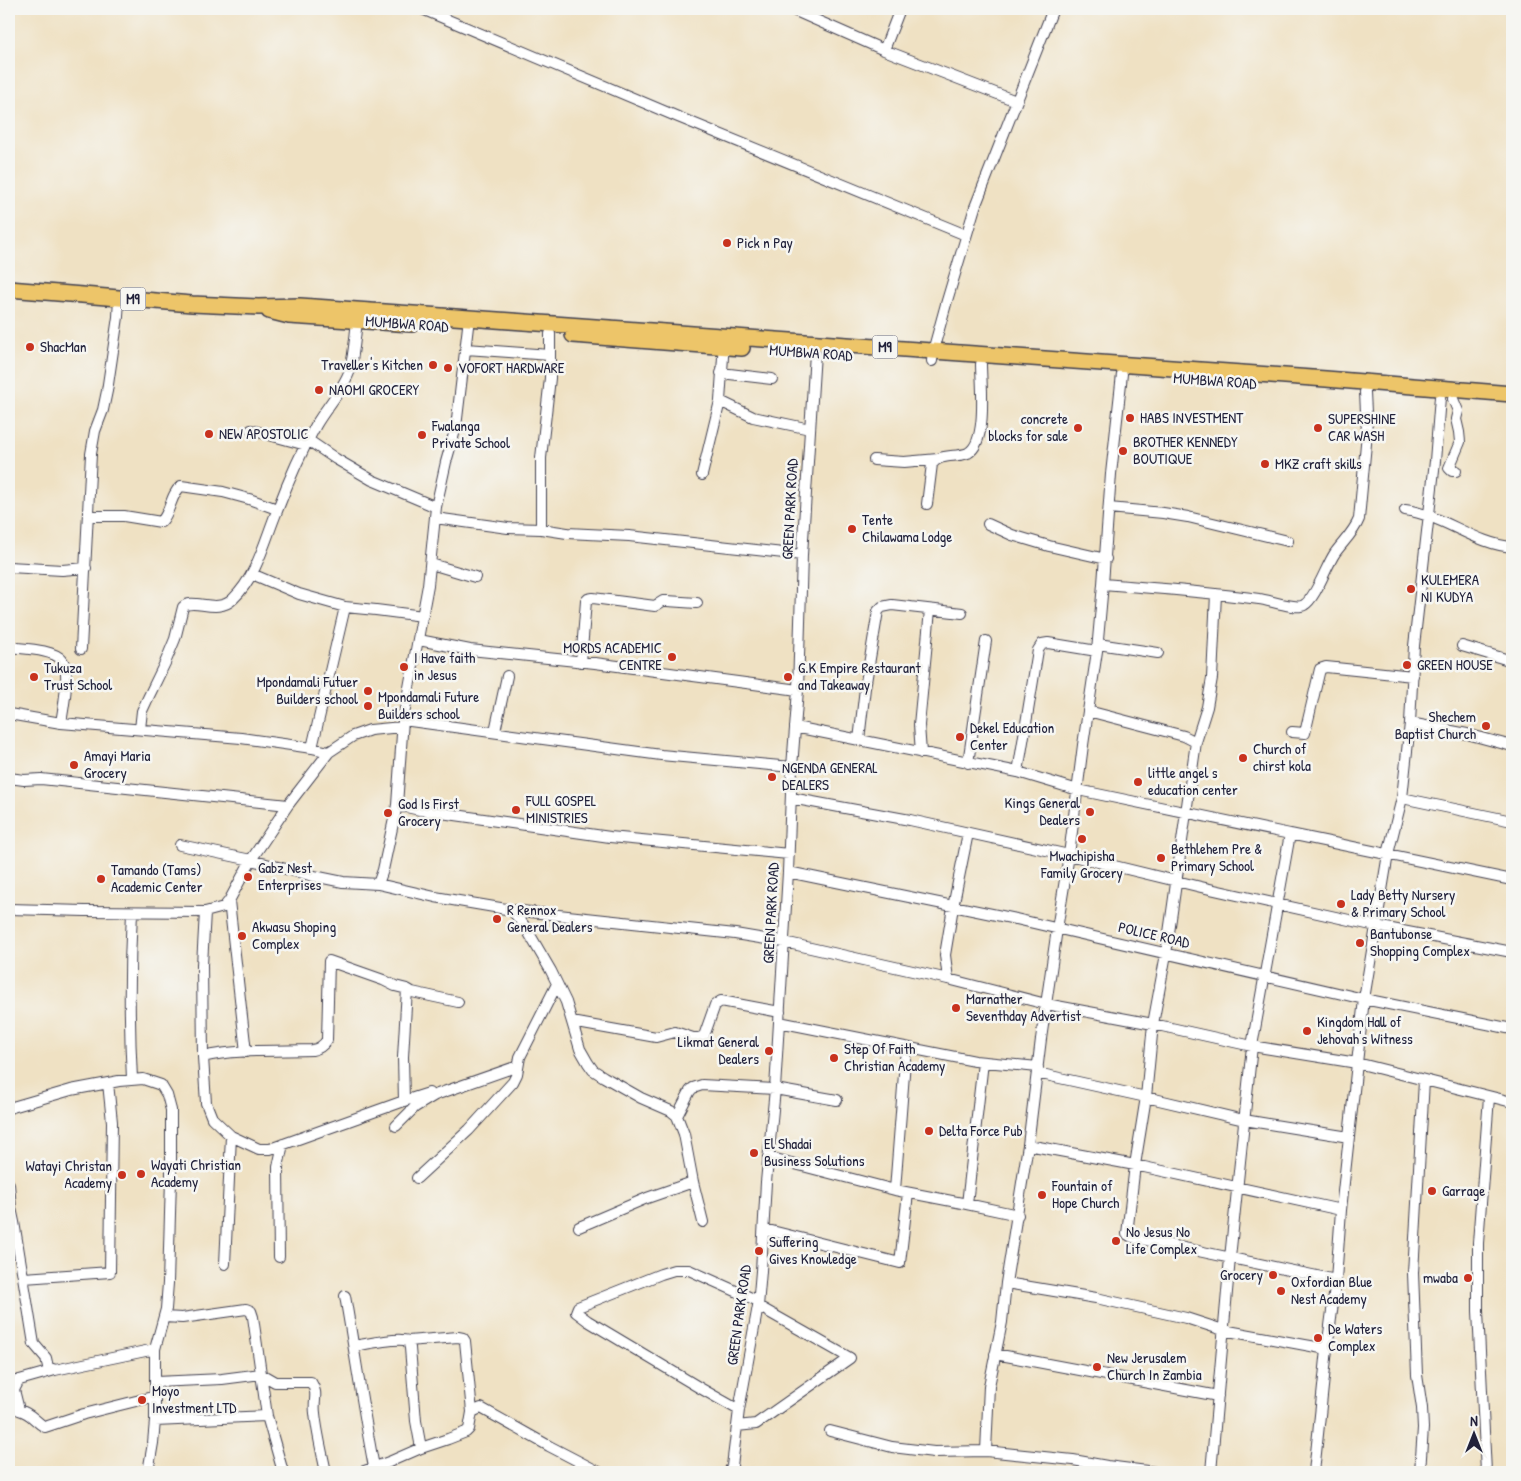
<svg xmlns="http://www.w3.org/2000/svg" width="1521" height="1481" viewBox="0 0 1521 1481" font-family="'Patrick Hand',sans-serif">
<rect width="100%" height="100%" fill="#f6f6f2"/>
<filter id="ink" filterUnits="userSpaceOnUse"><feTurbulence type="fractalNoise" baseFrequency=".02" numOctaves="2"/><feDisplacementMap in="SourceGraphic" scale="10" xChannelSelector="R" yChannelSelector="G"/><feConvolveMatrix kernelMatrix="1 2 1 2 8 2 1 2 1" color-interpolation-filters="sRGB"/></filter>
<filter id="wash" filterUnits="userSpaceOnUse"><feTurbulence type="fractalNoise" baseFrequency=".0096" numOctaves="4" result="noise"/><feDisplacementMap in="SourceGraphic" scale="20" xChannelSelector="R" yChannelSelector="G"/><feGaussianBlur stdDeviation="1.12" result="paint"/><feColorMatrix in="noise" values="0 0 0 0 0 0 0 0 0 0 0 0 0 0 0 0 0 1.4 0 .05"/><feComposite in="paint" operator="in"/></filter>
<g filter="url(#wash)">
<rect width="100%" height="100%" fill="#efe1c3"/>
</g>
<g filter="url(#ink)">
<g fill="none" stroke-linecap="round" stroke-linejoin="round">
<defs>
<path id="minor" d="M422 9 678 117 966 235
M791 9 884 50 1016 101
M884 50 900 9
M466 349 550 355
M932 361 933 351 946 304 975 207 1053 9
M721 373 772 379
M1453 399 1458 411 1456 419 1459 432 1460 442 1449 468 1452 471H1456
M720 401 753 417 810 429
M251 430 306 445
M308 440 336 459 372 480 436 507
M874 460 904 462 938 459
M702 475 720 401 724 342
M927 504 932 464C940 453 956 458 968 453 988 442 981 384 981 364
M1109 508 1163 513 1188 517 1288 541
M1405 510C1443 515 1475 544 1512 547
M89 516H124L161 522C171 512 170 495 181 486L223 492 249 499 277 509
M435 518 508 528 541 529 567 533 629 536 802 555
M988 524 1012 535 1049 546 1106 559
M541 529V458L550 378V334
M431 564 475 577
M9 567 62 570 86 568
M252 574 299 594 345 607 376 610 423 616
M1103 584 1111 474 1122 374
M419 640 470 650 595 663 798 690
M1098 644 1158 653
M1462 646 1512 661
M9 647C23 649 53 649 62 660 71 670 63 710 61 723
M81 649 91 454 95 431 103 410 107 391 118 317 119 298
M581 662 586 601 588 599 593 598 655 606 663 601H667L697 603
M1088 711 1184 736 1196 742 1166 954 1153 1024 1146 1097 1135 1165 1127 1234 1132 1237 1336 1280
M9 714 61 723 241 738 312 748 329 752
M403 720 428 585 436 507 446 462 456 427 469 318
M1410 723 1467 734 1512 746
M795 727 1018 772 1078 790 1290 834
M140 729 142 711 148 698 165 663 175 639 183 607C193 597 217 615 233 599 257 576 265 540 277 511 288 482 301 452 316 425 327 406 343 390 350 370 354 354 355 337 357 321
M495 731 507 676
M1292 732 1305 733 1320 669 1326 667 1413 676
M859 740 865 688 878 611 882 607 892 605 962 613
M1196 742 1207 707 1212 678 1216 594
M312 748 345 607
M921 753 919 725 930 610
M968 763 986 641
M1018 772 1038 650 1042 644 1048 643 1097 651
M9 778 24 780 41 779 288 805
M791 798 910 820 1069 855 1201 887 1376 926 1512 952
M1402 798 1512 821
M397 805 420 810 610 837 789 854
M180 845 251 860 309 875 343 882 378 884 435 897 512 910 735 934 784 942 948 979 1046 1004 1153 1024 1252 1046 1357 1063 1512 1102
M788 872 1016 919 1364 999 1512 1029
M378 884 383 870 397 805 403 720 661 755 792 767
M229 901 246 1052
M9 909 85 911 205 912 224 907 229 901 251 860 288 805 329 752 353 736 370 730 402 727
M512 910 526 928 551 971 566 1002 580 1049 588 1063 593 1070 604 1077 641 1098 671 1111 677 1116 684 1134 693 1182 703 1222
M132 912C129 968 129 1023 132 1079
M329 961 383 980 395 986 407 989 403 1057 404 1101 270 1149H259L231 1136 212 1118 206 1103 203 1057C234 1049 280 1051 312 1050 319 1049 323 1046 327 1040Z
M948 979 945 955 953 907 968 833
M407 989 412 992 458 1002
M572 1022 656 1037 675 1032 693 1038H699L704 1036 715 1005 721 1001 780 1012
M779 1022 975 1061 1038 1067
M203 1057 202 965 205 912
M1037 1073 1146 1097 1244 1120 1349 1137
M404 1101 429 1093
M9 1108 71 1090 119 1081 143 1079 161 1085 167 1095 171 1110V1179L168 1283 166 1309 155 1349V1421L153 1443 148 1472
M677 1116 690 1091 693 1088 702 1085 775 1089 837 1100
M396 1126 415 1107 435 1095 518 1066
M1028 1145 1135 1165 1341 1210
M768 1157 895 1190 962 1203 1018 1215
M417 1178 469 1130 513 1082 517 1074 520 1057 557 984
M9 1184 11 1208 14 1222 34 1344 46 1358 48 1367 55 1370
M895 1190 906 1048
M967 1204 983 1062
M579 1227 647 1198 693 1182
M764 1229 900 1263 908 1193
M279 1257 278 1167 283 1144
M225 1264 231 1136
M24 1278 110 1272 112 1122 108 1083
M1006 1283 1096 1298 1186 1318 1223 1330 1327 1349
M345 1296C355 1353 363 1410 374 1467
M164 1317 182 1318 246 1309 251 1311 253 1317 267 1416 283 1472
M408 1341 458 1337 463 1338 465 1341 472 1412
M354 1346C366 1344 398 1337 408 1341L410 1348 416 1421 421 1448
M995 1354 1218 1396
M19 1380 14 1390 19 1410C33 1414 34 1421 45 1427L84 1414 156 1396
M156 1382 222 1379 261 1374 275 1382H311C319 1394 313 1400 315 1413 317 1433 322 1453 326 1472
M9 1383 55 1370 155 1349
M739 1410 700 1388 588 1321 576 1312 578 1307 583 1305 661 1274 674 1270H689L758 1301
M155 1421 267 1416
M737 1426 756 1424 850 1358 758 1306
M830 1431 892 1447 934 1452 986 1451
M362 1472 389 1462 421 1448 448 1439 466 1432 469 1429 472 1412 481 1408 549 1446 599 1472
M729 1472 732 1466 739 1410 758 1306 761 1271 766 1182 775 1089 788 872 792 767 798 690 802 555 815 353
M1155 1472 1107 1466 1073 1460 986 1451 989 1386 1002 1322 1006 1283 1028 1145 1041 1039 1057 929 1069 855 1083 745 1097 651 1103 584C1155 588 1207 592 1259 599 1269 600 1296 610 1304 605 1316 598 1326 566 1335 553 1343 542 1354 532 1359 519L1367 433 1365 392
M1211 1472 1230 1258 1252 1046 1290 834 1512 880
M1314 1472 1327 1349 1336 1280 1341 1210 1364 999 1388 854 1402 798 1410 723 1414 646 1435 461 1440 397
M1420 1472 1423 1428 1422 1408 1417 1375 1413 1273 1424 1081
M1486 1472 1478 1311V1243L1489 1097"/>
<path id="primary" d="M9 289 192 304 258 307 300 306 1326 379 1512 394
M269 311 289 316 412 324
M573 335 742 348"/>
</defs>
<!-- minor casing -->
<use href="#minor" stroke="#413f4f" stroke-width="12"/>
<!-- primary casing -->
<use href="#primary" stroke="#413f4f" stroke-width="18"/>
<!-- minor -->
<use href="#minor" stroke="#fff" stroke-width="10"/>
<!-- primary -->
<use href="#primary" stroke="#edc569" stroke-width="15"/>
</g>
</g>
<!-- markers -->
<g fill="#c8321e" stroke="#f6f6f2" stroke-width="2">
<circle cx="727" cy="243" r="5"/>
<circle cx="30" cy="347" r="5"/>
<circle cx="433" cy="365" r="5"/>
<circle cx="448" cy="368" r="5"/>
<circle cx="319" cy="390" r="5"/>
<circle cx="1130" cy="418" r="5"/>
<circle cx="1078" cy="428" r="5"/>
<circle cx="1318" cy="428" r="5"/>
<circle cx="209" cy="434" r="5"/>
<circle cx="422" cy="435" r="5"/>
<circle cx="1123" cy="451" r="5"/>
<circle cx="1265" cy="464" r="5"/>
<circle cx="852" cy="529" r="5"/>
<circle cx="1411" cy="589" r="5"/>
<circle cx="672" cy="657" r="5"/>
<circle cx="1407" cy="665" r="5"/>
<circle cx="404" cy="667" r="5"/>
<circle cx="34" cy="677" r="5"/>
<circle cx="788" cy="677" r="5"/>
<circle cx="368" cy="691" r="5"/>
<circle cx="368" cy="706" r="5"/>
<circle cx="1486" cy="726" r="5"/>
<circle cx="960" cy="737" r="5"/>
<circle cx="1243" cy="758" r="5"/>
<circle cx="74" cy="765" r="5"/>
<circle cx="772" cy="777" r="5"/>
<circle cx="1138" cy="782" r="5"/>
<circle cx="516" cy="810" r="5"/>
<circle cx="1090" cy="812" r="5"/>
<circle cx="388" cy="813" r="5"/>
<circle cx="1082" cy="839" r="5"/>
<circle cx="1161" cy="858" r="5"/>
<circle cx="248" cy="877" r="5"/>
<circle cx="101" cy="879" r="5"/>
<circle cx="1341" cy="904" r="5"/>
<circle cx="497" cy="919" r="5"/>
<circle cx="242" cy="936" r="5"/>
<circle cx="1360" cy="943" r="5"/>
<circle cx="956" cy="1008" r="5"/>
<circle cx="1307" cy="1031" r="5"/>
<circle cx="769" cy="1051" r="5"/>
<circle cx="834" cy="1058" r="5"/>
<circle cx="929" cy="1131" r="5"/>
<circle cx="754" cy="1153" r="5"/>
<circle cx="141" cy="1174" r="5"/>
<circle cx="122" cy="1175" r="5"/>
<circle cx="1432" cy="1191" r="5"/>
<circle cx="1042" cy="1195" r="5"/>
<circle cx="1116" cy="1241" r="5"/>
<circle cx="759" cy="1251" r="5"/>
<circle cx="1273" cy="1275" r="5"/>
<circle cx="1468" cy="1278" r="5"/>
<circle cx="1281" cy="1291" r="5"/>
<circle cx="1318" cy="1338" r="5"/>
<circle cx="1097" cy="1367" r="5"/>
<circle cx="142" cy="1400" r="5"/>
</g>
<g text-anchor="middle" stroke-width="5" stroke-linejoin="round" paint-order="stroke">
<!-- shield labels -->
<g fill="#f6f6f2" stroke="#626272" stroke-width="1">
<rect x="120.5" y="287.5" width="25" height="23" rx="4"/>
<rect x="872.5" y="335.5" width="25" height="23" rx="4"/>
</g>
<g font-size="14" font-weight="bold" fill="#22223b">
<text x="133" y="304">M9</text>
<text x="885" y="352">M9</text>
</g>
<!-- poi labels -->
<g font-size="15" fill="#22223b" stroke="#f6f6f2" text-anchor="start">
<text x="737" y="248">Pick n Pay</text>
<text x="40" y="352">ShacMan</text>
<text x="423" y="370" text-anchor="end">Traveller's Kitchen</text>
<text x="458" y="373">VOFORT HARDWARE</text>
<text x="329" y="395">NAOMI GROCERY</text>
<text x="1140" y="423">HABS INVESTMENT</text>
<text x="1068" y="424" text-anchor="end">concrete<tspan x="1068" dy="17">blocks for sale</tspan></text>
<text x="1328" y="424">SUPERSHINE<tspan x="1328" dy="17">CAR WASH</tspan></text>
<text x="432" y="431">Fwalanga<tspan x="432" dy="17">Private School</tspan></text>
<text x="219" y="439">NEW APOSTOLIC</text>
<text x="1133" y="447">BROTHER KENNEDY<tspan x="1133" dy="17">BOUTIQUE</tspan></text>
<text x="1275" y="469">MKZ craft skills</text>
<text x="862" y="525">Tente<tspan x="862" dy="17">Chilawama Lodge</tspan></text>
<text x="1421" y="585">KULEMERA<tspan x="1421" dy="17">NI KUDYA</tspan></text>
<text x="662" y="653" text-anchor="end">MORDS ACADEMIC<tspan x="662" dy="17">CENTRE</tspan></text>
<text x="414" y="663">I Have faith<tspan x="414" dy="17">in Jesus</tspan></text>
<text x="1417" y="670">GREEN HOUSE</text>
<text x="44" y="673">Tukuza<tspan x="44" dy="17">Trust School</tspan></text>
<text x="798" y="673">G.K Empire Restaurant<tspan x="798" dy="17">and Takeaway</tspan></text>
<text x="358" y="687" text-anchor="end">Mpondamali Futuer<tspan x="358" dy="17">Builders school</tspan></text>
<text x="378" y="702">Mpondamali Future<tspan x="378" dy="17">Builders school</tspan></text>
<text x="1476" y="722" text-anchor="end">Shechem<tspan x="1476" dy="17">Baptist Church</tspan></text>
<text x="970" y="733">Dekel Education<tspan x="970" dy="17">Center</tspan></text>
<text x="1253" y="754">Church of<tspan x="1253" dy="17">chirst kola</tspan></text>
<text x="84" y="761">Amayi Maria<tspan x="84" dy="17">Grocery</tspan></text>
<text x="782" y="773">NGENDA GENERAL<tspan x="782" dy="17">DEALERS</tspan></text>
<text x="1148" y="778">little angel s<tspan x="1148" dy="17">education center</tspan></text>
<text x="526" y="806">FULL GOSPEL<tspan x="526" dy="17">MINISTRIES</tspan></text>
<text x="1080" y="808" text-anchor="end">Kings General<tspan x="1080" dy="17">Dealers</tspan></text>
<text x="398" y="809">God Is First<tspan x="398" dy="17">Grocery</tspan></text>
<text x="1171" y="854">Bethlehem Pre &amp;<tspan x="1171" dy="17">Primary School</tspan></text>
<text x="1082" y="861" text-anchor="middle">Mwachipisha<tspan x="1082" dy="17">Family Grocery</tspan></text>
<text x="258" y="873">Gabz Nest<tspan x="258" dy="17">Enterprises</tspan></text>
<text x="111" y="875">Tamando (Tams)<tspan x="111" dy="17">Academic Center</tspan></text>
<text x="1351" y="900">Lady Betty Nursery<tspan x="1351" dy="17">&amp; Primary School</tspan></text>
<text x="507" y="915">R Rennox<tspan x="507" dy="17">General Dealers</tspan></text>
<text x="252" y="932">Akwasu Shoping<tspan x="252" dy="17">Complex</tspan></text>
<text x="1370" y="939">Bantubonse<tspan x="1370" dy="17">Shopping Complex</tspan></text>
<text x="966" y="1004">Marnather<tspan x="966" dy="17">Seventhday Advertist</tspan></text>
<text x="1317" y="1027">Kingdom Hall of<tspan x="1317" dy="17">Jehovah's Witness</tspan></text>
<text x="759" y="1047" text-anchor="end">Likmat General<tspan x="759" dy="17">Dealers</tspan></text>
<text x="844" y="1054">Step Of Faith<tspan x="844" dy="17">Christian Academy</tspan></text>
<text x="939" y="1136">Delta Force Pub</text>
<text x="764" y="1149">El Shadai<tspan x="764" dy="17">Business Solutions</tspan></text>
<text x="151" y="1170">Wayati Christian<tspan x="151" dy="17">Academy</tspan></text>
<text x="112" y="1171" text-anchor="end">Watayi Christan<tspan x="112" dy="17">Academy</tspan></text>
<text x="1052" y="1191">Fountain of<tspan x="1052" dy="17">Hope Church</tspan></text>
<text x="1442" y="1196">Garrage</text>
<text x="1126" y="1237">No Jesus No<tspan x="1126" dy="17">Life Complex</tspan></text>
<text x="769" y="1247">Suffering<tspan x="769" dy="17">Gives Knowledge</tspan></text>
<text x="1263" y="1280" text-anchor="end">Grocery</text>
<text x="1458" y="1283" text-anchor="end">mwaba</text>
<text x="1291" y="1287">Oxfordian Blue<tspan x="1291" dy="17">Nest Academy</tspan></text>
<text x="1328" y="1334">De Waters<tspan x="1328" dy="17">Complex</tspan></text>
<text x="1107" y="1363">New Jerusalem<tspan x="1107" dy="17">Church In Zambia</tspan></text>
<text x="152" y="1396">Moyo<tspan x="152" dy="17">Investment LTD</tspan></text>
</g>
<!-- street labels -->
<g font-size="15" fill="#22223b" stroke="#f6f6f2">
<text transform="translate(407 324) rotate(4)" y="5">MUMBWA ROAD</text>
<text transform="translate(811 353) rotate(4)" y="5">MUMBWA ROAD</text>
<text transform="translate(1215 381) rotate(4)" y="5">MUMBWA ROAD</text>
<text transform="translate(790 509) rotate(-87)" y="5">GREEN PARK ROAD</text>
<text transform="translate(771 913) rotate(-87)" y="5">GREEN PARK ROAD</text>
<text transform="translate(1154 935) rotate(13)" y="5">POLICE ROAD</text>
<text transform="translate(739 1315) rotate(-82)" y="5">GREEN PARK ROAD</text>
</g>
</g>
<!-- margin -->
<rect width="1521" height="1481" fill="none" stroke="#f6f6f2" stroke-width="30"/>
<!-- north arrow -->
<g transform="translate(1474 1434)" stroke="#f6f6f2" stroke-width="4" paint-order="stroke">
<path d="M0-4L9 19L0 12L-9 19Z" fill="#22223b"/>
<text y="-8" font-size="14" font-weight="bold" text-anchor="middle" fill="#22223b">N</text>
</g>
</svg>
